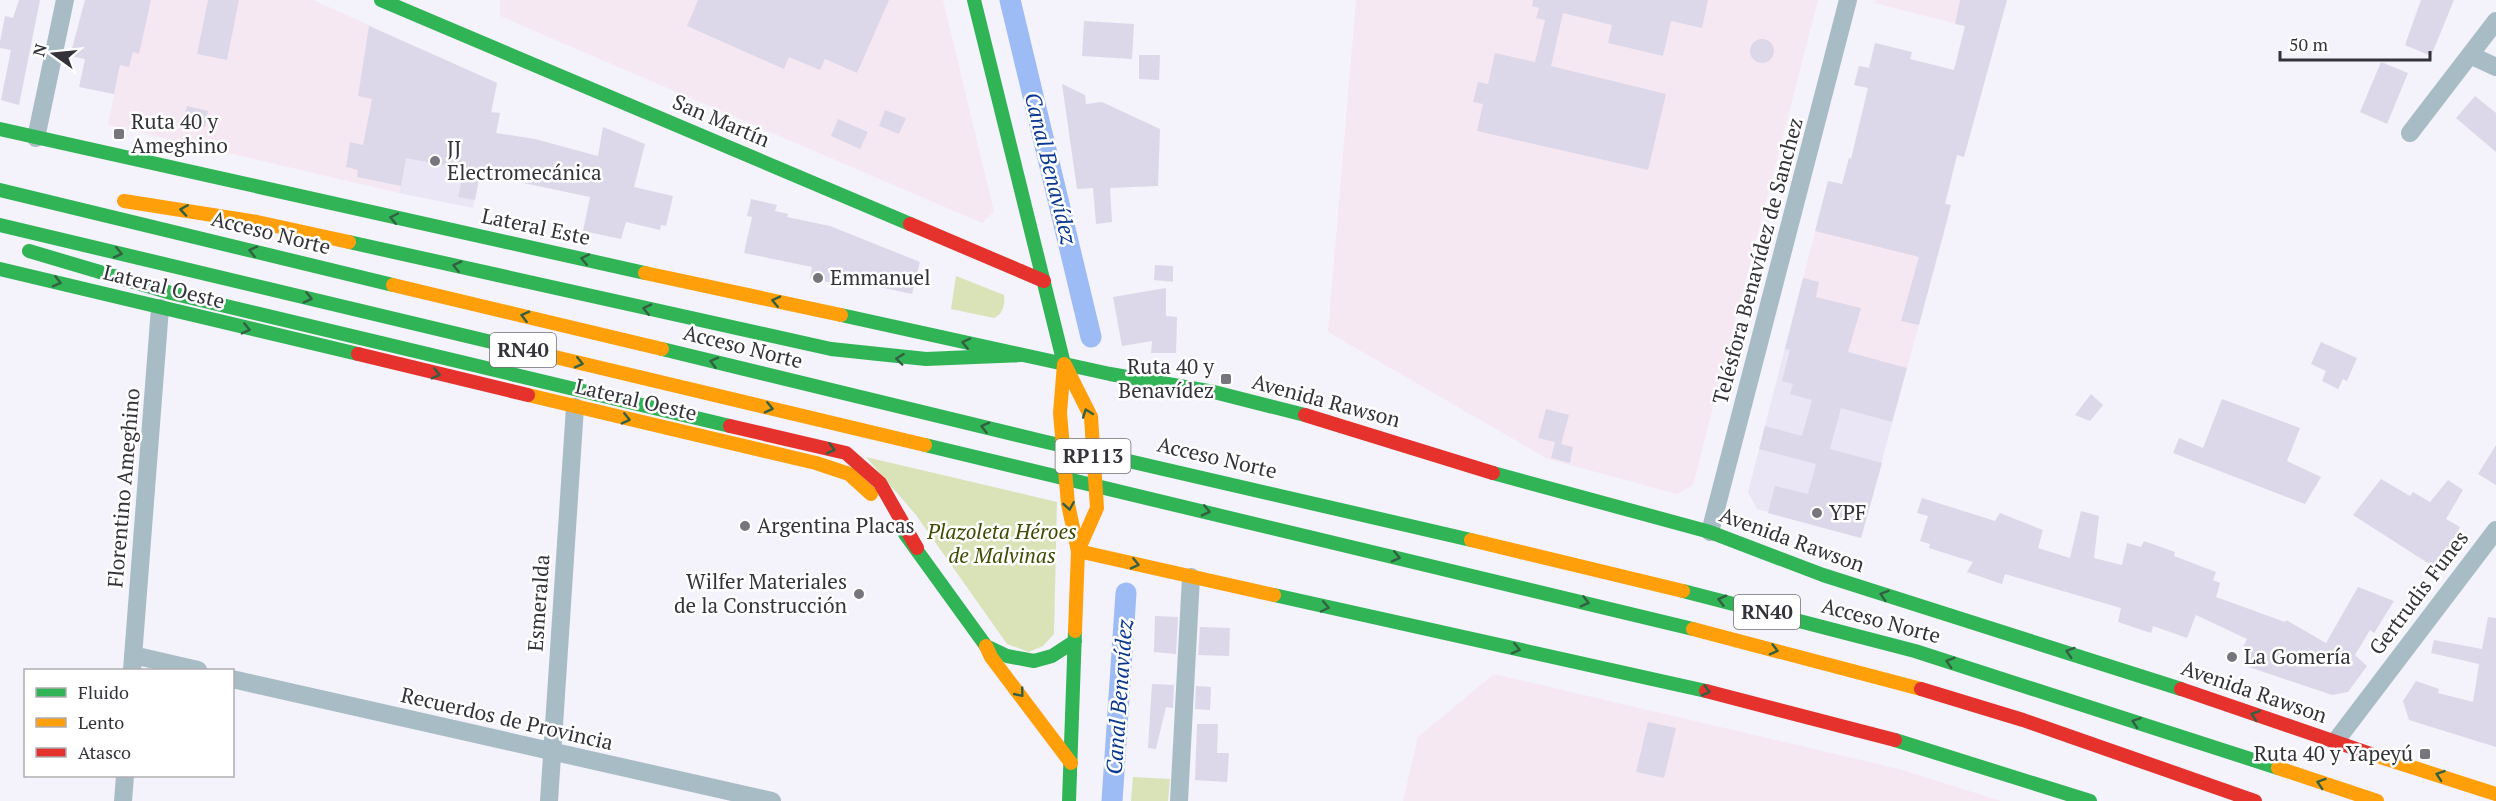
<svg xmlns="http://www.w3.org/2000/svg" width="2496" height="801" viewBox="0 0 2496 801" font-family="'PT Serif',serif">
<rect width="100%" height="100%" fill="#f4f2fa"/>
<!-- commercial -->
<path fill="#eae6f6" d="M426 51 497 83 473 208 399 193Z
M1788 336 1907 368 1861 538 1757 509 1748 492Z"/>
<!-- industrial -->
<path fill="#f6e8f2" d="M133 0H313L426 51 399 193 108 125Z
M500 0H943L994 212 982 223 500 16Z
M1356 0H1818L1693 485 1677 494 1548 459 1328 332Z
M1876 0H2007L1997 34 1875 3Z
M1826 190 1948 219 1907 368 1788 336Z
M1494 674 1899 769 2001 801H1403L1418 737Z"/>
<!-- green -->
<path fill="#d9e3b7" d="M956 276 1004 295C1005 305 1003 314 994 318L951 309Z
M866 457 1057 502 1054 634 1043 646 1029 652 1007 644 916 515Z
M1133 777 1170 779 1168 801H1131Z"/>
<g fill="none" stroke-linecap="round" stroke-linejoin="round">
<!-- canal -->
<path stroke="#9dbbf5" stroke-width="21" d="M1010 0 1091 337
M1112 801 1126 593"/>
</g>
<!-- building -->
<path fill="#dcd8e9" d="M19 0H40L19 105 1 100 11 50 0 48V42L5 16 13 18Z
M85 0H151L139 54 133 52 129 67 120 65 114 94 79 87 85 59 70 56Z
M208 0H239L227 60 197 54Z
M698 0H889L857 73 825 59 820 70 789 57 784 69 687 26Z
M1533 0H1708L1702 28 1671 21 1663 56 1608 43 1612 25 1563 13 1551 66 1666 94 1648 170 1477 131 1483 104 1473 102 1478 82 1488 84 1495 53 1535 62 1545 20 1536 18 1539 8 1532 6Z
M1960 0H2007L1964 157 1957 155 1945 204 1951 205 1919 325 1901 321 1919 257 1815 231 1828 181 1842 184 1849 158 1851 159 1868 88 1854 85 1859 66 1869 68 1875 43 1912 52 1910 59 1954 70 1965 26 1955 24Z
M2421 0H2454L2431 56 2405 45Z
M1084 21 1134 24 1132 59 1082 56Z
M369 26 497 83 491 112 500 113 496 133 535 139 598 156 603 127 645 144 634 187 673 196 666 226 661 225 660 230 626 222 621 239 583 231 590 197 480 174 475 200 458 197 464 169 406 158 401 186 357 177 358 170 346 167 350 142 363 145 372 99 358 96Z
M1750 51a12 12 0 1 1 24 0a12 12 0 1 1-24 0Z
M1139 55H1160L1159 80 1139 79Z
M2381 62 2408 73 2387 124 2360 112Z
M1062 84 1085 95 1086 104 1102 102 1160 129 1158 186 1110 188 1112 222 1096 224 1093 188 1077 189Z
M2475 96 2496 113V152L2456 118Z
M187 106 208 111 205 127 183 122Z
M885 110 906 118 899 134 879 126Z
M838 119 868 132 860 149 831 136Z
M751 199 777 205 775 211 788 214 787 217 830 226 920 262 912 294 852 281 851 287 810 278 812 267 744 253 752 217 747 216Z
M1155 265 1173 266V282L1154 280Z
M1803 278 1819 282 1816 297 1861 308 1848 352 1907 368 1892 422 1841 408 1830 449 1882 463 1861 538 1768 513 1775 486 1808 494 1816 464 1759 449 1765 426 1802 436 1812 400 1790 394 1793 384 1782 381 1790 350 1785 349Z
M1166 288V316L1177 317 1176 353H1151L1152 341 1122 346 1113 297Z
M2321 342 2357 358 2347 381 2343 379 2338 389 2322 381 2326 371 2311 364Z
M2091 394 2103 405 2090 421 2075 415Z
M2222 399 2300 428 2287 461 2321 477 2305 504 2173 453 2179 438 2203 448Z
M1546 409 1569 415 1561 444 1573 447 1570 463 1551 458 1555 442 1538 438Z
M2496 445V485L2478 474Z
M2381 479 2410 496 2413 492 2430 502 2448 480 2463 490 2446 519 2460 527 2442 560 2439 558 2434 567 2353 515Z
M1922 498 1995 521 2000 513 2043 530 2038 548 2070 558 2081 511 2099 516 2094 558 2122 565 2127 543 2141 547 2144 541 2175 552 2174 556 2216 572 2213 580 2220 583 2216 597 2285 622 2286 620 2326 643 2358 587 2394 601 2374 633 2370 630 2355 655 2367 666 2348 692 2332 695 2243 665 2250 653 2242 649 2247 639 2196 615 2187 638 2153 626 2151 633 2118 622 2121 608 2005 574 2002 584 1967 572 1973 562 1929 548 1930 544 1920 541 1928 516 1917 513Z
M1155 616 1178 617 1176 654 1154 652Z
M2488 617 2496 618V747L2409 720 2403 701 2416 681 2439 689 2438 693 2473 702 2479 664 2431 653 2434 640 2482 649Z
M1200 627 1230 628 1229 656 1198 655Z
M1152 684 1174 685 1173 708 1166 707 1156 749 1148 748Z
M1196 686 1211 687 1210 710 1195 709Z
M1648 722 1676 728 1664 778 1636 772Z
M1197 724H1218L1217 753H1229L1227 782 1195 780Z"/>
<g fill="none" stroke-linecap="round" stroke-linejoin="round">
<!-- street -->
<path stroke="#a8bcc6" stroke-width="18" d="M2470 55 2496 67
M2410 133 2496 21
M36 138 65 0
M1710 532 1848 0
M133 655 198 670
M132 670 160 308
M232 679 772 801
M2335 742 2496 530
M123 801 125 776
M549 801 575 407
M1179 801 1191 577"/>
<!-- fast -->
<path stroke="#30b455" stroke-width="14" d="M381 0 910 224
M974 0 1064 364
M0 129 645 273
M0 190 393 285
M0 225 517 348
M349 242 831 349 926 359 1021 355
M29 251 171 293 730 426
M0 269 358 354
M841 315 1110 374 1214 392 1305 415
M662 349 1042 441 1471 540
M925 445 1693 629
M1493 473 1710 532 1823 575 2181 689
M905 534 986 646 1007 656 1034 661 1052 656 1075 641
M1683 591 1915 651 2278 768
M1274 595 1706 691
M1895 740 2090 801
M1069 801 1075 631"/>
<!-- slow -->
<path stroke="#ff9f0a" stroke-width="14" d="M124 201 257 222 349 242
M645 273 841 315
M393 285 662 349
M517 348 925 445
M1064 364 1060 413 1068 504 1078 551 1075 631
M1065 365 1091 417 1097 508 1078 551
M528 395 816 463 849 474 871 494
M1471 540 1683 591
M1078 551 1274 595
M1693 629 1921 689
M986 646 991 657 1071 763
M2374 755 2496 794
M2278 768 2377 801"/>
<!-- jam -->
<path stroke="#e5322d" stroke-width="14" d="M910 224 1044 281
M358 354 528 395
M1305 415 1493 473
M730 426 846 453 880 483 917 548
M1921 689 2023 720 2255 801
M2181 689 2374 755
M1706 691 1895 740"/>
</g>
<!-- one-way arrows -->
<defs><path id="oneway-chevron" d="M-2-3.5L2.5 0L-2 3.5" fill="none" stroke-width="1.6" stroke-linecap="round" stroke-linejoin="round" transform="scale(1.5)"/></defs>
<g stroke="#336043">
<use href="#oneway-chevron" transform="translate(184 210) rotate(-171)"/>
<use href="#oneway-chevron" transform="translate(394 218) rotate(-168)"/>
<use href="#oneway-chevron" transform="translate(253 251) rotate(-166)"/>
<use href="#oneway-chevron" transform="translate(118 253) rotate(13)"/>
<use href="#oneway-chevron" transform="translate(585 259) rotate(-168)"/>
<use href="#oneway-chevron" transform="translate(457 266) rotate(-167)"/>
<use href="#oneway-chevron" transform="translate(57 282) rotate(14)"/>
<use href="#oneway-chevron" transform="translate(308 298) rotate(13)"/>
<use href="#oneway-chevron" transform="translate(776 301) rotate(-167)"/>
<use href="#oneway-chevron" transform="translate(647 309) rotate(-167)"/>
<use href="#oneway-chevron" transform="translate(525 316) rotate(-166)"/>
<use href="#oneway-chevron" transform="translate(246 329) rotate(13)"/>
<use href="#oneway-chevron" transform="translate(966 343) rotate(-167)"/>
<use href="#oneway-chevron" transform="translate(900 359) rotate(-173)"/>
<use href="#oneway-chevron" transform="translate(714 362) rotate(-166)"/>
<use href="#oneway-chevron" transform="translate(579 363) rotate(13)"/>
<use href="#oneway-chevron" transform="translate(436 374) rotate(13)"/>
<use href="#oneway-chevron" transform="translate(769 408) rotate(13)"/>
<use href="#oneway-chevron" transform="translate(1087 413) rotate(-110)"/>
<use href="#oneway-chevron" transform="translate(626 419) rotate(13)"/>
<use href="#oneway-chevron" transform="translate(985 427) rotate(-166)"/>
<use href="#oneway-chevron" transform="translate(831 449) rotate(14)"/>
<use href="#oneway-chevron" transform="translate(1069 506) rotate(81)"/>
<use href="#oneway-chevron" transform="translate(1206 511) rotate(13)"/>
<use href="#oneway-chevron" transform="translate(1396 557) rotate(13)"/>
<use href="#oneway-chevron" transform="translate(1135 564) rotate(13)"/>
<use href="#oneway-chevron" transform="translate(1884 595) rotate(-163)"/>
<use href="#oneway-chevron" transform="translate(1722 600) rotate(-165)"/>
<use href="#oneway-chevron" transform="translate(1585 602) rotate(14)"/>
<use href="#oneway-chevron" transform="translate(1325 607) rotate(12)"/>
<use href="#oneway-chevron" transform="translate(1516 649) rotate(13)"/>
<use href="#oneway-chevron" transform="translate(1774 650) rotate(15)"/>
<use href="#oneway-chevron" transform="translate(2070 652) rotate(-162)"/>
<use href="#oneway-chevron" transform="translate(1950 662) rotate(-163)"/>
<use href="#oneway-chevron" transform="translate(1706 691) rotate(14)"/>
<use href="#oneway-chevron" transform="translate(1020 693) rotate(51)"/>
<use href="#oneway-chevron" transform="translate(2255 715) rotate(-161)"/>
<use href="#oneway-chevron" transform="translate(2136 722) rotate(-161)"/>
<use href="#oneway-chevron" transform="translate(2440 775) rotate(-161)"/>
<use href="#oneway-chevron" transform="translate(2321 783) rotate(-162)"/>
</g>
<!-- markers -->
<g fill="#77767d" stroke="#fff" stroke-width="2">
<rect x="113" y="128" width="12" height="12" rx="3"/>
<circle cx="435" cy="161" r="6"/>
<circle cx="818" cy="278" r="6"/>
<rect x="1220" y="373" width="12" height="12" rx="3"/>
<circle cx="1817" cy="513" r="6"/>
<circle cx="745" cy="526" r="6"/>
<circle cx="859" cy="594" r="6"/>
<circle cx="2232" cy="657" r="6"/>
<rect x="2419" y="748" width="12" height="12" rx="3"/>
</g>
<g text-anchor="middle" stroke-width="5" stroke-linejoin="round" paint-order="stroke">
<!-- shield labels -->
<g fill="#fff" stroke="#717075" stroke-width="1.5">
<rect x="490" y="333" width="66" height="34" rx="4.5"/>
<rect x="1055.5" y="439" width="75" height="34" rx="4.5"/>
<rect x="1734" y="595" width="66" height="34" rx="4.5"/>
</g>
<g font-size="20" font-weight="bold" fill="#34333a">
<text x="523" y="357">RN40</text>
<text x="1093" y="463">RP113</text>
<text x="1767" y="619">RN40</text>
</g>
<!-- street labels -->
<g font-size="21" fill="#34333a" stroke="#fff">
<text transform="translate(721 121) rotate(23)" y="7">San Martín</text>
<text transform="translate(536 227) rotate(12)" y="7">Lateral Este</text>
<text transform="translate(271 233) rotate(14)" y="7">Acceso Norte</text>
<text transform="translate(1758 261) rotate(-75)" y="7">Telésfora Benavídez de Sanchez</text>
<text transform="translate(164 287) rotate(14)" y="7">Lateral Oeste</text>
<text transform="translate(743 347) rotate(14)" y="7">Acceso Norte</text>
<text transform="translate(636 400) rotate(13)" y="7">Lateral Oeste</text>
<text transform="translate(1326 401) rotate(15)" y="7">Avenida Rawson</text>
<text transform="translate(1217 458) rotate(13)" y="7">Acceso Norte</text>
<text transform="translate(124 488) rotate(-85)" y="7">Florentino Ameghino</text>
<text transform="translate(1792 540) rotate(20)" y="7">Avenida Rawson</text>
<text transform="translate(2419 593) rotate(-53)" y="7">Gertrudis Funes</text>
<text transform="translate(539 603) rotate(-86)" y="7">Esmeralda</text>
<text transform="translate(1881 621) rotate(15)" y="7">Acceso Norte</text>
<text transform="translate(2254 692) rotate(19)" y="7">Avenida Rawson</text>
<text transform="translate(507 719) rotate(13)" y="7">Recuerdos de Provincia</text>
</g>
<!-- poi labels -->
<g font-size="21" fill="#34333a" stroke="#fff" text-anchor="start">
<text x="131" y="129">Ruta 40 y<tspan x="131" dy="24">Ameghino</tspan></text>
<text x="447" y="156">JJ<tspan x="447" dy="24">Electromecánica</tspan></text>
<text x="830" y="285">Emmanuel</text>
<text x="1214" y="374" text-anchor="end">Ruta 40 y<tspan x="1214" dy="24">Benavídez</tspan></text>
<text x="1829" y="520">YPF</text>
<text x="757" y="533">Argentina Placas</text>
<text x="847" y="589" text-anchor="end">Wilfer Materiales<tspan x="847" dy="24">de la Construcción</tspan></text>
<text x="2244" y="664">La Gomería</text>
<text x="2413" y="761" text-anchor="end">Ruta 40 y Yapeyú</text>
</g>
<!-- park labels -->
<g font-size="21" font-style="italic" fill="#3f4b00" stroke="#fff">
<text x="1002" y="539">Plazoleta Héroes<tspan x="1002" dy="24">de Malvinas</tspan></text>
</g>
<!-- water labels -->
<g font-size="22" font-style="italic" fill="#093791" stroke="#fff">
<text transform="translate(1051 168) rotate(76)" y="8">Canal Benavídez</text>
<text transform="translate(1119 697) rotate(-86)" y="8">Canal Benavídez</text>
</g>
</g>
<!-- legend -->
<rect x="24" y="669" width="210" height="108" fill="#ffffff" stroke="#aeadb0" stroke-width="1.5"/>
<rect x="36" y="688" width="30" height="9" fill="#30b455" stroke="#aeadb0" stroke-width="1.5"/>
<text x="78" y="699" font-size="18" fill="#34333a">Fluido</text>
<rect x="36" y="718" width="30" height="9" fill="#ff9f0a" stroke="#aeadb0" stroke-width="1.5"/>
<text x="78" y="729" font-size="18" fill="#34333a">Lento</text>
<rect x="36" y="748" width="30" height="9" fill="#e5322d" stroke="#aeadb0" stroke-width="1.5"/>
<text x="78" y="759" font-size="18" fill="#34333a">Atasco</text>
<!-- north arrow -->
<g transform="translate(54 54) rotate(285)" stroke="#ffffff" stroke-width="4.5" paint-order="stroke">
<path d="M0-4.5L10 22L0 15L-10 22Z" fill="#34333a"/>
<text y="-9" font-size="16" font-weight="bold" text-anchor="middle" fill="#34333a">N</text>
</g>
<!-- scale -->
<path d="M2280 51v9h150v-9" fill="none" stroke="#34333a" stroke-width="3"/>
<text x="2289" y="51" font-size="18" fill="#34333a" stroke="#ffffff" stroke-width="4.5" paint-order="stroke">50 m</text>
</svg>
